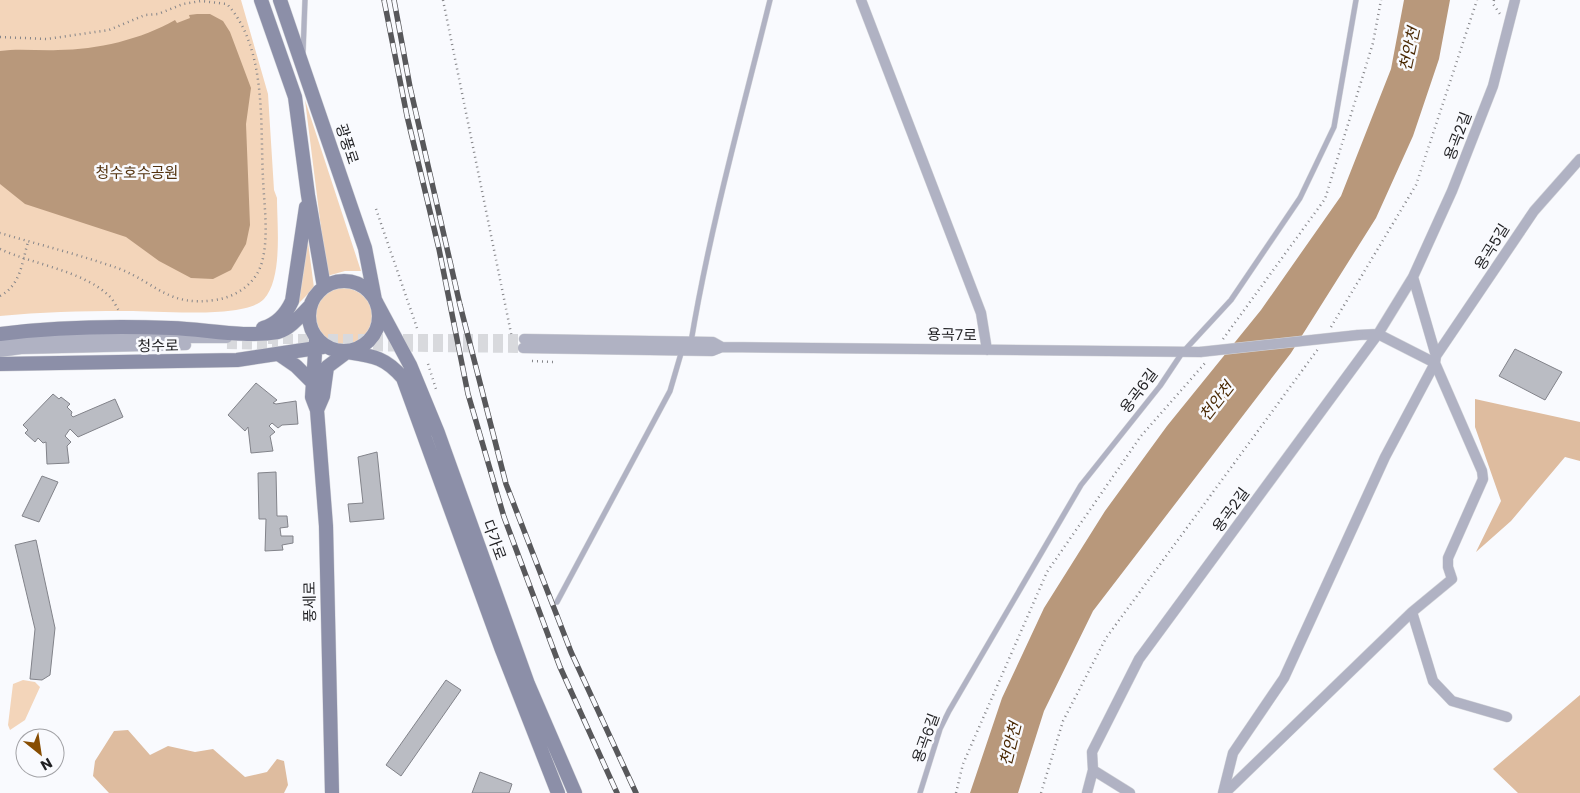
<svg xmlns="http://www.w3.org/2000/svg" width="1580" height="793" viewBox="0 0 1580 793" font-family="Poppins,'Noto Sans KR',sans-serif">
<rect width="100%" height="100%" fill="#f9fafe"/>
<!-- green -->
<path fill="#f3d5ba" d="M0 0H241L268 94 274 190 277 198C277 225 283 278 264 299 244 320 151 310 122 311 81 311 40 312 0 316Z
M305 100 361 271H345L327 276Z
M307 234 314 288 297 305Z
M313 318a30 30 0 1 1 60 0a30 30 0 1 1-60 0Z
M23 680 35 682 40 687 25 720 10 730 8 725 13 684Z"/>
<!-- forest -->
<path fill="#debc9f" d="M1475 399 1580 422V461L1565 457 1511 521 1476 552 1501 501 1475 427Z
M1580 695V793H1518L1493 769Z
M128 730 150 755 168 746 195 752 213 749 245 777 267 772 277 759 284 761 288 785 284 793H109L93 776 95 761 114 731Z"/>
<!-- water -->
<path fill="#b8987b" d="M1404 0H1450L1439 59 1413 136 1376 218 1291 353 1093 611 1044 711 1018 793H970L1002 698 1044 608 1105 511 1167 426 1261 310 1341 196 1391 69Z
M197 14H210L223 21 230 32 251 88 246 124 250 225 246 244 231 270 213 279 191 278 159 261 126 237 25 204 0 184V51C19 48 39 51 58 50 97 50 142 39 175 20L177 23 190 18 189 15Z"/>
<!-- building -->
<path fill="#babcc3" stroke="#82838a" d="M1515 349 1562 372 1545 400 1499 376Z
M256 383 277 400 273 403 276 404 296 401 298 424 282 425 278 428 272 423 269 426 275 432 270 436 273 451 251 453 248 427 245 431 228 415Z
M53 394 59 399 61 397 70 404 67 407 72 412 71 415 73 417 115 399 123 417 78 437 70 429 65 436 71 442 67 446 69 463 47 464 46 442 43 443 38 438 35 442 25 433 28 430 23 425Z
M377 452 384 519 350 522 348 504 363 503 358 457Z
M276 472 277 516H287L288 527 280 528 281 536H293V543L282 545 283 550 265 551 266 519H259L258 473Z
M42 476 58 482 39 522 22 516Z
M36 540 55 628 50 675 42 680 30 679 35 629 15 545Z
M446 680 461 690 401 776 386 765Z
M480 772 512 784 509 793H472Z"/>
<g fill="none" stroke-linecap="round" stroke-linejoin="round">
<!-- street-tunnel -->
<path stroke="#d8d9dd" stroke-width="10" stroke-dasharray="10 5" stroke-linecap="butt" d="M268 339H524
M227 344 278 345
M343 346 523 348"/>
<defs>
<path id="lane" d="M303 53 305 0
M691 342C710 227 742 113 770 0
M557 602 670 391 682 350
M920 793 940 729 949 711 1081 485 1160 386 1182 353 1231 300 1300 198 1334 127 1356 0"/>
<path id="street" d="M861 0 981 313 987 350
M524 339 713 342 722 347
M0 343 87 338H227
M523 348 712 351 722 347 1200 352
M0 352 21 349 186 345
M1436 356 1534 211 1580 159
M1412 612 1433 681 1452 701 1507 717
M1093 770 1130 793
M1087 793 1093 770 1092 752 1139 659 1378 334 1413 277 1452 191 1493 86 1515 0
M1223 793 1233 753 1284 678 1385 457 1435 363 1436 356 1413 277
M1225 793 1412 612 1452 579 1448 567V558L1483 479 1482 471 1435 363 1378 334 1358 335"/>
<path id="secondary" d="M261 0 295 97 308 195 324 287
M280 0 365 248 375 300 410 365 438 433 528 684 575 793
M309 316a35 35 0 1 1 70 0a35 35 0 1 1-70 0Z
M263 328C278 324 286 314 292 301L306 207
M0 334C56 327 115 326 171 328 206 329 243 338 278 332 290 329 302 314 310 306
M316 339 312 397 317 410 326 526 332 793
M347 352C373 356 385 357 403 378L502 650 558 793
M280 355 296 366 312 382
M0 364 237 360 323 347
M317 410 323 396 327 367 347 352"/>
</defs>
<!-- lane casing -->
<use href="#lane" stroke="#d6d7db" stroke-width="6"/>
<!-- street casing -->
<use href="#street" stroke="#d6d7db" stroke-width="11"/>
<!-- secondary casing -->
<use href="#secondary" stroke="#d6d7db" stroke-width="15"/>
<!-- path -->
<path stroke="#858589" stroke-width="2.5" stroke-dasharray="1 4" stroke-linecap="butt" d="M443 0 512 338
M1494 0 1493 4 1500 14
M0 37 47 39 109 30 145 15 158 14 183 4 201 1 227 4C267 48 260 123 263 178 264 205 269 236 262 262 256 284 236 297 215 300 169 307 157 284 120 269 81 255 40 245 0 233
M376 209 417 328
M0 249C32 264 83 271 108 295 113 299 116 306 119 311
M0 296C21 285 22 262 28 242
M1331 327 1416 185 1477 0
M1223 339 1325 199 1373 43 1381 0
M532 361 554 362
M428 364 437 392
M956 793 963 764 1047 572 1141 436 1206 362
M1041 793 1063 721 1106 638 1318 349"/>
<!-- lane -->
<use href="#lane" stroke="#b0b2c3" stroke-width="5"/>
<!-- street -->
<use href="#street" stroke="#b0b2c3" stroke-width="10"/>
<!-- secondary -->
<use href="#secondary" stroke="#8c8fa8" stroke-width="14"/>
<defs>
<path id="rail" d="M384 0 407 116 439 249 468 394 504 517 560 667 617 793
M394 0 410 87 460 305 506 484 571 652 636 793"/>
</defs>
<!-- rail casing -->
<use href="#rail" stroke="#58585b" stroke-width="5.5"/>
<!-- rail -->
<use href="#rail" stroke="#f9fafe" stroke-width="4" stroke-dasharray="11" stroke-linecap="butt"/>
<defs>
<path id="street-bridge" d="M1200 352 1358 335"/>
</defs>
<!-- street-bridge casing -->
<use href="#street-bridge" stroke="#d6d7db" stroke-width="11" stroke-linecap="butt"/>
<!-- street-bridge -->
<use href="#street-bridge" stroke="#b0b2c3" stroke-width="10"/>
</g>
<g text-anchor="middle" stroke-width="5" stroke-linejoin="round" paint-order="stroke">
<!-- street labels -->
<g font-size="15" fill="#1f1f22" stroke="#f9fafe">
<text transform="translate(1458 136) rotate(-69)" y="5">용곡2길</text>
<text transform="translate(347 144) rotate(72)" y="5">광풍로</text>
<text transform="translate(1492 247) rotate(-58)" y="5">용곡5길</text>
<text transform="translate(952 335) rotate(1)" y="5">용곡7로</text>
<text transform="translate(158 346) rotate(-1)" y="5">청수로</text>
<text transform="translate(1139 391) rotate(-53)" y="5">용곡6길</text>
<text transform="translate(1231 510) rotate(-54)" y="5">용곡2길</text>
<text transform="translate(494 540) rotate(70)" y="5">다가로</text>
<text transform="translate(310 602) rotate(-91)" y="5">풍세로</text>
<text transform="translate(926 738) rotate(-70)" y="5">용곡6길</text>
</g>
<!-- park labels -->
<g font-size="15" fill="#52310d" stroke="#f9fafe">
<text x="137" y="178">청수호수공원</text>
</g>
<!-- water labels -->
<g font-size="16" font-style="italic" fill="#4a2904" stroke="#f9fafe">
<text transform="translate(1409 49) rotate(-78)" y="6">천안천</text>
<text transform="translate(1216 401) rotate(-52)" y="6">천안천</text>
<text transform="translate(1010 744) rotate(-76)" y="6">천안천</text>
</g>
</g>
<!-- north arrow -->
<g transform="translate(40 753) rotate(150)"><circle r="24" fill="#f9fafe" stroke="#a2a2a6"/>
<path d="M0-4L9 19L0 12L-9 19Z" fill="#874d02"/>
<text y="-8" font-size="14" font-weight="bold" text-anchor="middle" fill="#1f1f22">N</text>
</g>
</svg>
